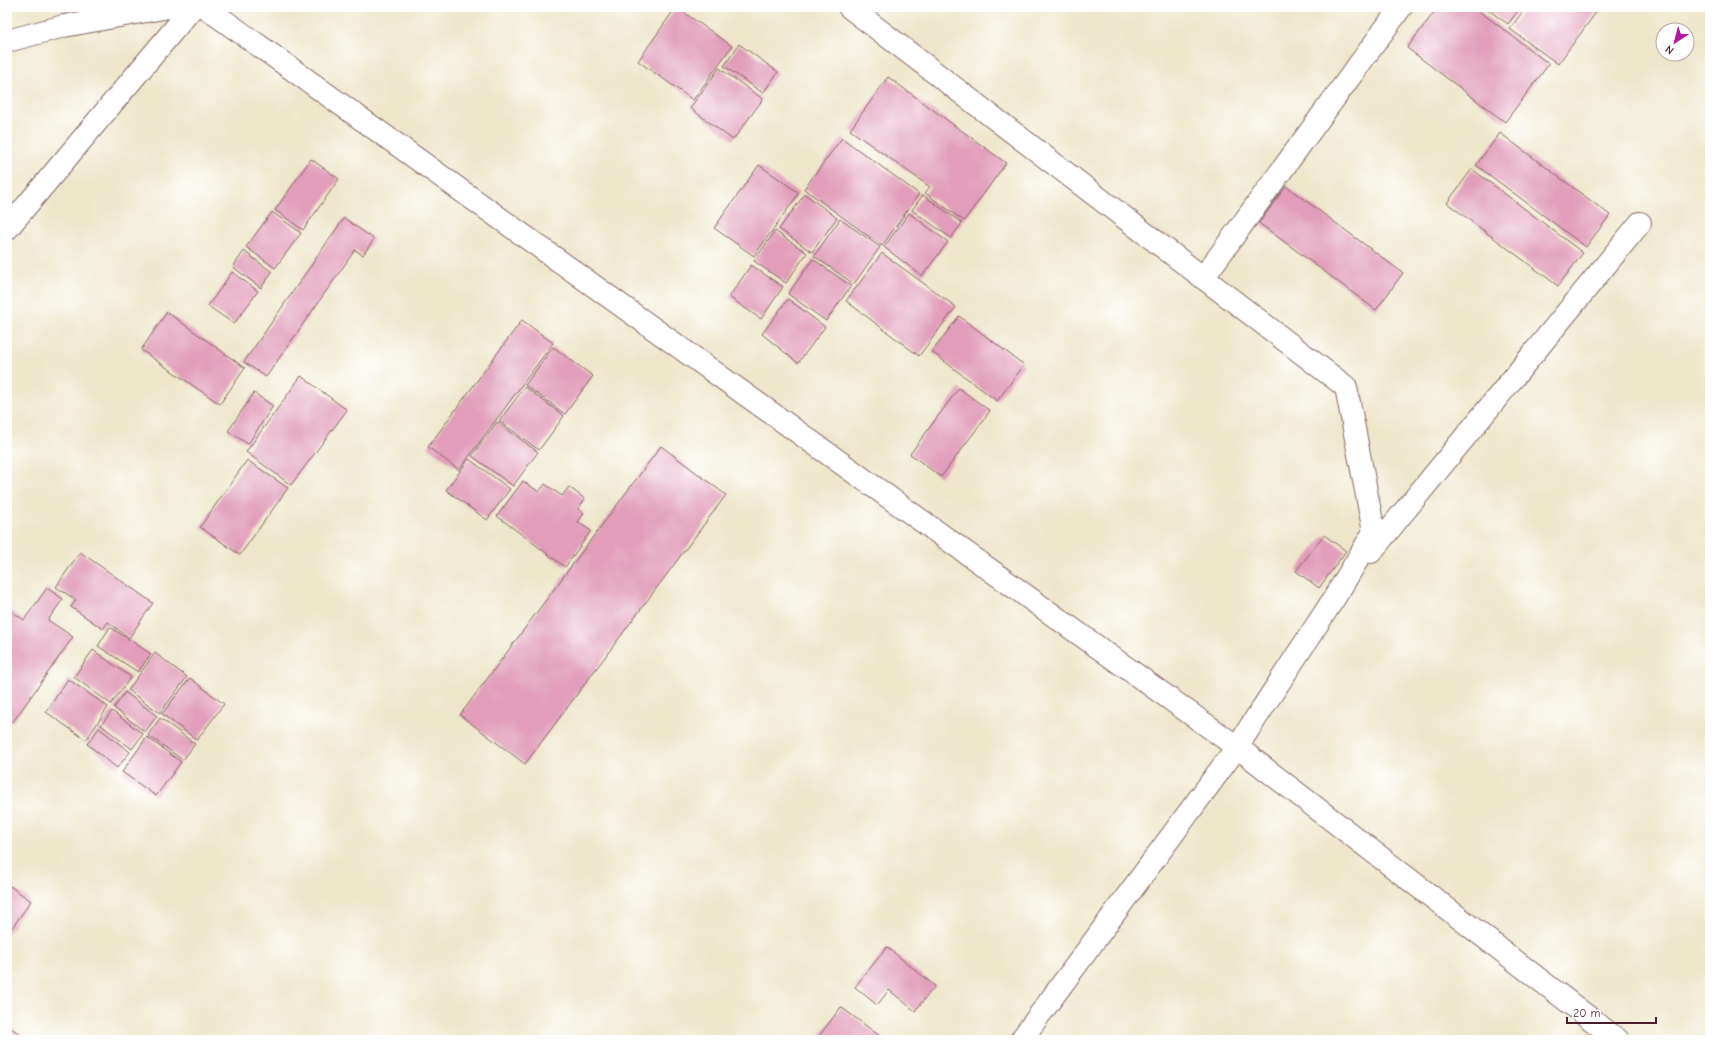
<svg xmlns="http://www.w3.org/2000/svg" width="1717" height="1047" viewBox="0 0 1717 1047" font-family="'Comic Neue',sans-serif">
<rect width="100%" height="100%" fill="#fff"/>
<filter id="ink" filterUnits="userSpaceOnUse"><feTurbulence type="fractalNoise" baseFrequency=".025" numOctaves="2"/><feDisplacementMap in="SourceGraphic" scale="8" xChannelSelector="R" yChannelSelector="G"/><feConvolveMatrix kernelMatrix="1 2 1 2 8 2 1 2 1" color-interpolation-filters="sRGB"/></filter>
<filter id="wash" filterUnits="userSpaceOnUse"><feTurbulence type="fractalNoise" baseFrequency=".012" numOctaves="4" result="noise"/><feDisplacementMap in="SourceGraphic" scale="16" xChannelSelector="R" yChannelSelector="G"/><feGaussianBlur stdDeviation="0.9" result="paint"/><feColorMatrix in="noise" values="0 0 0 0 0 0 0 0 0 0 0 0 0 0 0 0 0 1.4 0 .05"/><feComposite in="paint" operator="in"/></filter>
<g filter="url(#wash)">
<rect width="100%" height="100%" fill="#eee6ca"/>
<g id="blocks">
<!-- building -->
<path fill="#e19db9" d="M676 7 732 46 693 100 638 61Z
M1438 7H1474L1549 64 1505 122 1407 48Z
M1484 7H1521L1508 24Z
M1526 7H1600L1558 64 1510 29Z
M739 44 778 72 763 93 724 66Z
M719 68 763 99 733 140 690 108Z
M888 77 1006 163 964 221 925 193 930 187 850 130Z
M1500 133 1610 215 1586 247 1476 165Z
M842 138 919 194 882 246 804 189Z
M311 159 339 179 303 230 275 210Z
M759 165 799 193 754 256 714 228Z
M1472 169 1583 253 1558 286 1447 203Z
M1286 186 1403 273 1376 310 1259 223Z
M805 194 837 218 812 252 779 229Z
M923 195 962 223 951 238 912 210Z
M272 212 301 233 275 268 246 247Z
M909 213 948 242 922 276 884 247Z
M344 218 374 239 363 255 355 250 266 377 244 362Z
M840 219 880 247 854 284 814 256Z
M775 231 807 253 786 283 754 261Z
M244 251 272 272 261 288 233 267Z
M882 253 956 307 919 356 846 301Z
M813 259 851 286 826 321 788 294Z
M751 265 783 287 761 319 729 297Z
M232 272 258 291 234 324 208 306Z
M788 299 825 327 798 363 762 334Z
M167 312 245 368 220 404 141 350Z
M959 316 1024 365 997 401 932 352Z
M522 320 553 343 459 470 428 447Z
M553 347 593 376 565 414 525 385Z
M301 376 347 410 291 485 246 452Z
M525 387 564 416 539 450 499 421Z
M959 388 990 411 941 477 910 454Z
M254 393 273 406 248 444 228 431Z
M497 422 538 452 513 486 472 456Z
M661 446 726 495 525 764 460 715Z
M469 459 510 489 487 520 446 490Z
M247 460 288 488 240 555 200 527Z
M523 481 539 492 545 484 562 496 569 487 585 499 578 509 584 513 578 522 591 531 565 567 497 516Z
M1324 535 1346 551 1319 588 1296 571Z
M80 552 153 603 129 638 108 622 103 629 71 607 76 600 56 587Z
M47 588 63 599 48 620 73 637 13 722 7 718V608L24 620Z
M110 627 151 654 138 672 98 646Z
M93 650 131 677 111 704 74 677Z
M155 653 187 677 160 713 128 690Z
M190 678 224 704 197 740 162 714Z
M68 679 108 707 86 740 46 712Z
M125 692 157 716 145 732 114 708Z
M112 711 143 734 132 749 101 725Z
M160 718 195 744 183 760 148 735Z
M99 728 130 752 117 768 87 744Z
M147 737 181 762 156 796 122 772Z
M7 884 31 901 7 935Z
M887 947 935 986 915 1011 889 990 877 1005 855 987Z
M841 1007 885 1040H816Z
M7 1025 28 1040H7Z"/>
</g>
</g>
<g filter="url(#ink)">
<use href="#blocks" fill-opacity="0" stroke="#836563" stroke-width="1"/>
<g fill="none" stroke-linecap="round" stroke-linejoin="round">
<defs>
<path id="minor" d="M205 7 1237 747 1618 1040
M849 7 1346 387 1374 532 1335 597 1237 747 1021 1040
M7 41 64 26 169 7
M7 229 193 7
M1203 278 1401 7
M1371 552 1640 223"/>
</defs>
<!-- minor casing -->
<use href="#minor" stroke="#836563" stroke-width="24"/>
<!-- minor -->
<use href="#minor" stroke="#fff" stroke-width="22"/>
</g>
</g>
<!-- margin -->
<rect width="1717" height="1047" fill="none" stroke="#fff" stroke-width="24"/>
<!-- north arrow -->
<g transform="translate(1675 42) rotate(216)"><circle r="19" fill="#ffffff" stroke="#b7a5aa"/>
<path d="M0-3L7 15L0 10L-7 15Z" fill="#b5179e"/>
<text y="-6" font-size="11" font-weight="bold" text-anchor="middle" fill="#4a1f2b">N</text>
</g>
<!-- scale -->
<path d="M1567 1017v6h89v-6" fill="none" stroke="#4a1f2b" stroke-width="2"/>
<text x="1573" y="1017" font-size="12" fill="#4a1f2b" stroke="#ffffff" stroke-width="3" paint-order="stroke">20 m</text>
</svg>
